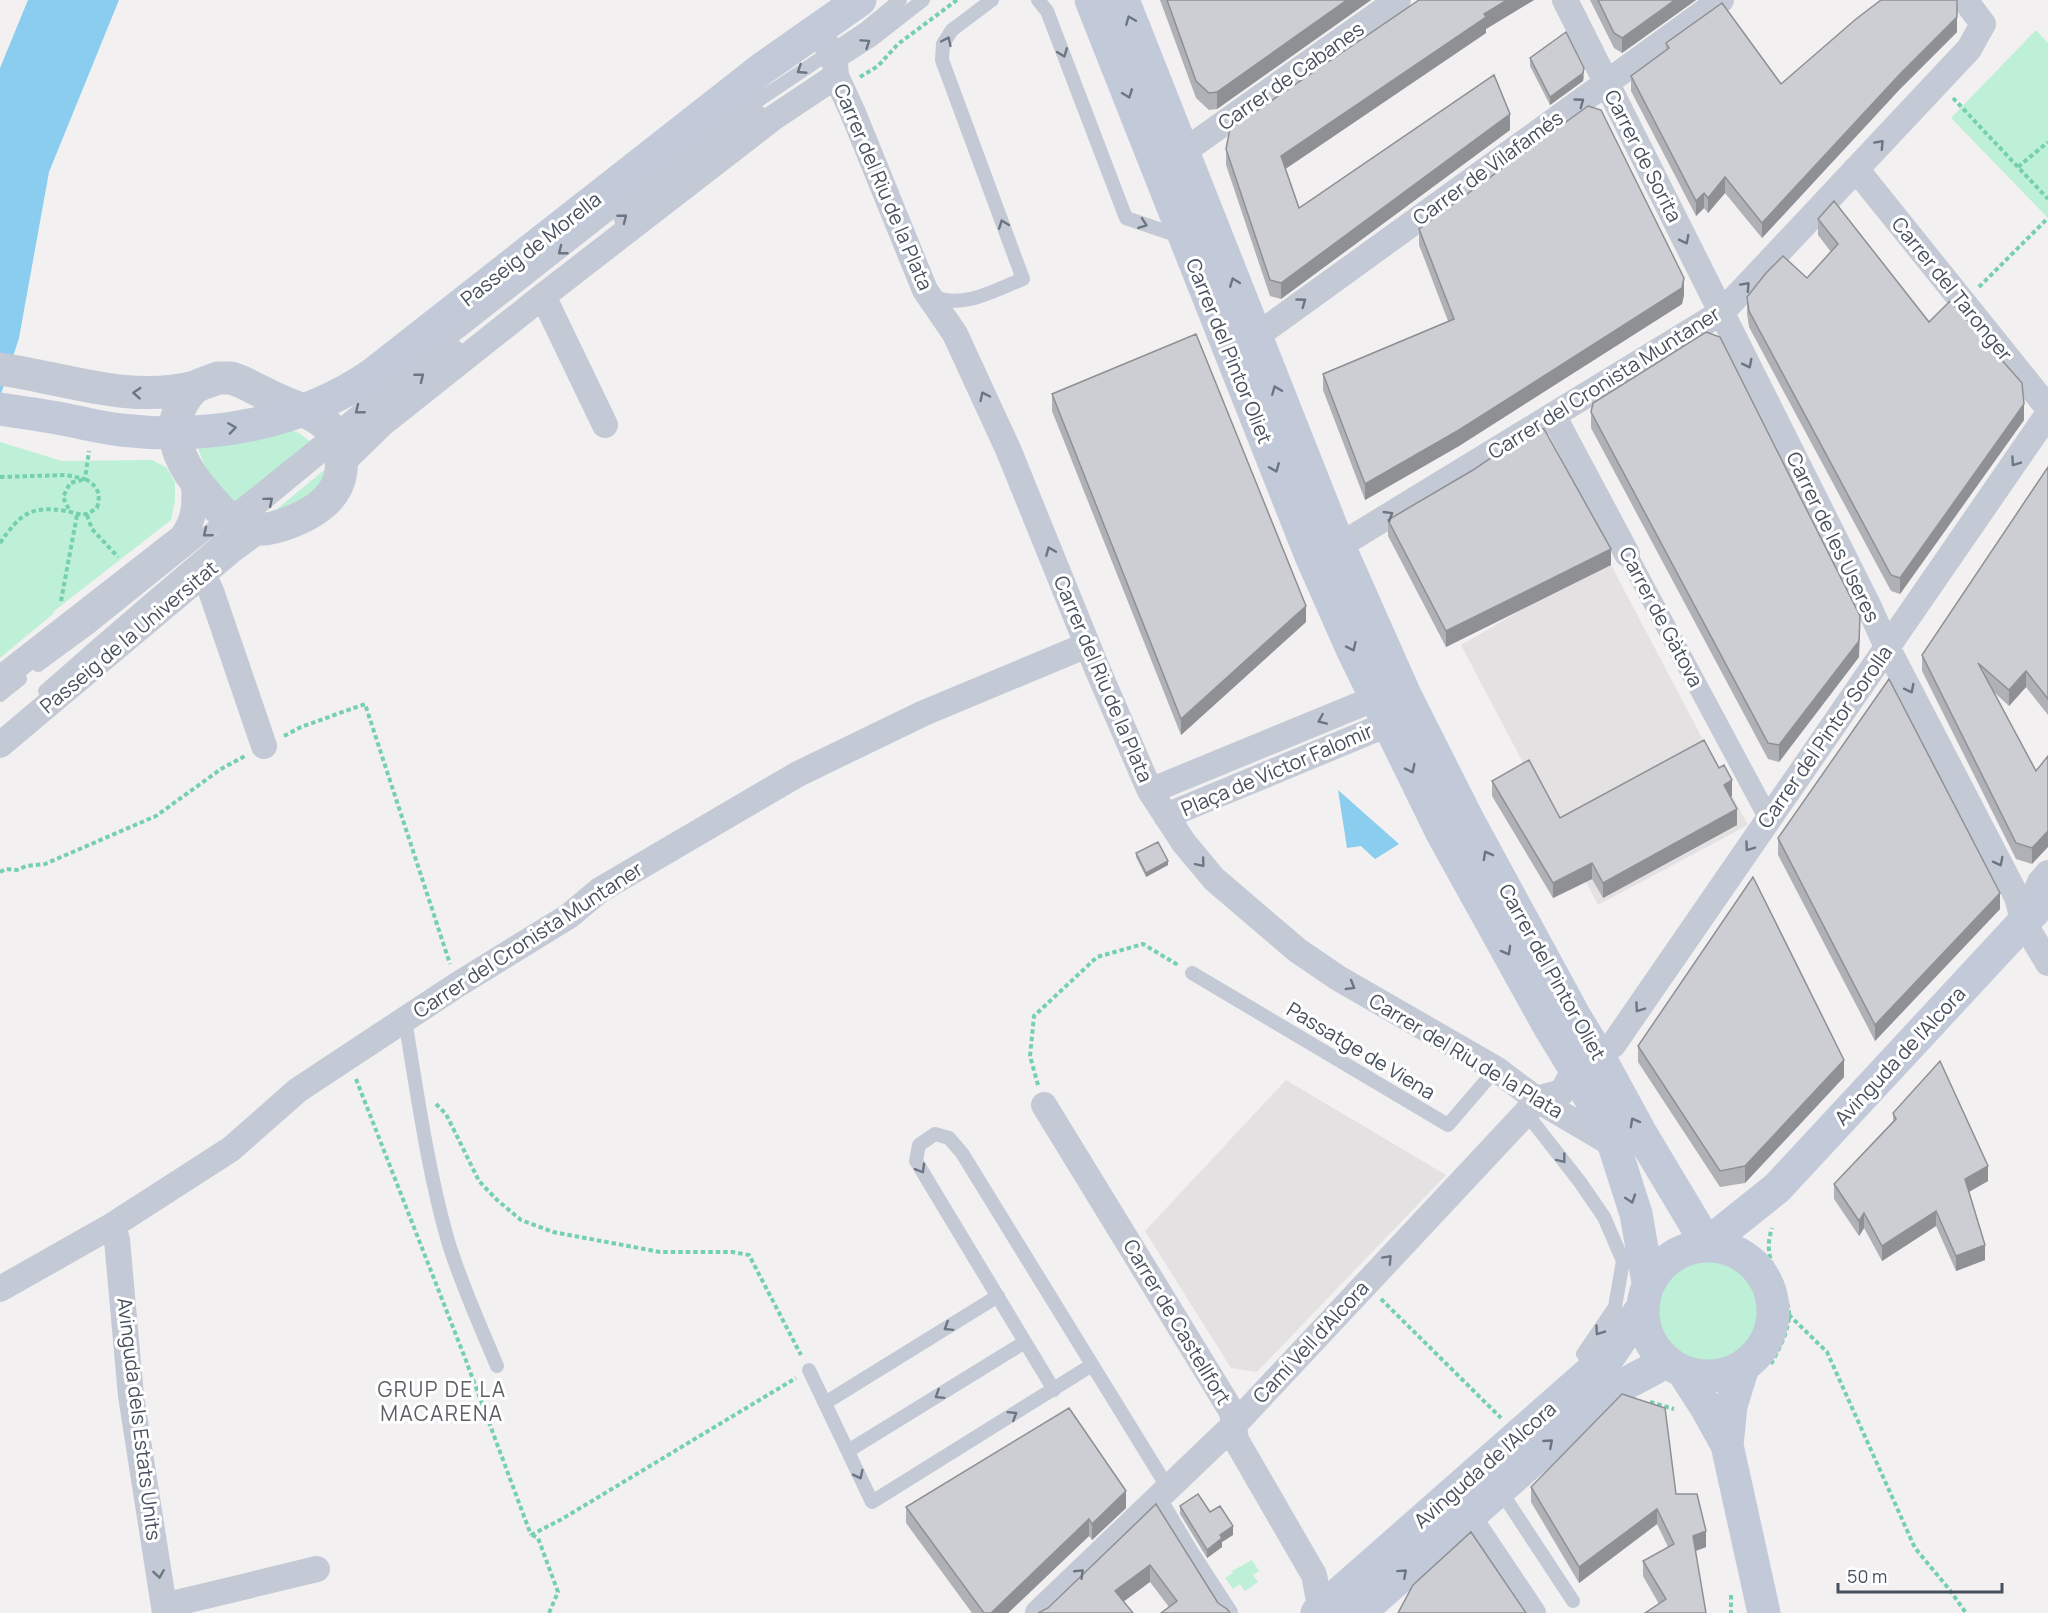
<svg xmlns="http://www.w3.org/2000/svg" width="2048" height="1613" viewBox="0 0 2048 1613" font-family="Manrope,sans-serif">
<rect width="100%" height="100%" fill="#f2f0f0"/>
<!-- education -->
<path fill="#e3e1e2" d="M1611 565 1748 825 1598 905 1461 645 1537 601Z
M1286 1080 1446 1175 1257 1372 1231 1368 1145 1231Z"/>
<!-- green -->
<path fill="#bef0d7" d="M2036 30 2048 43V218L1951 118Z
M288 429 299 433 311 442 233 503 206 469 196 443Z
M0 442 62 461 152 460 166 467 175 482V501L171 520 54 611 53 614 0 658Z
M324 470V481L316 493 271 514Z
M1658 1312a50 50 0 1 1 100 0a50 50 0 1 1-100 0Z
M1252 1560 1259 1571 1253 1575 1258 1582 1245 1591 1240 1584 1233 1589 1225 1578 1233 1573 1232 1571Z"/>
<!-- water -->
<path fill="#8acdee" d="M28 0H119L49 172 19 338 0 397V68Z
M1338 790 1399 844 1375 859 1361 846 1347 848Z"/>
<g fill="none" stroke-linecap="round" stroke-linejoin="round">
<!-- path -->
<path stroke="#75d0ae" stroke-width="4" stroke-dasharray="4.5 3" stroke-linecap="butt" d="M860 77 878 66 898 44 957 0
M1953 98 2048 199
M2018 167 2048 142
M1979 287 2048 218
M0 477 66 475 85 479 89 451
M87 515 92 529 118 557
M0 543C20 514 31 505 66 511 82 514 82 518 97 508 101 493 98 486 85 479L70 483 63 497 70 512
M61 601 77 515
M284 736 301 727 365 704 450 964
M0 872 6 869 17 870 26 866 45 864 156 816 221 769 245 756
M356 1079 465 1358 531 1535
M1038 1085 1030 1056 1034 1016 1097 957 1143 944 1178 965
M436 1104 446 1114 479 1181 497 1200 521 1220 553 1232 660 1252H732L749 1255 801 1355
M1381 1299 1501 1418
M1774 1312 1789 1315 1827 1352 1915 1548 1949 1589 1966 1613
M1771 1364C1779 1349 1787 1335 1789 1317 1790 1309 1786 1301 1784 1294 1775 1268 1763 1255 1772 1228
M1650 1402 1674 1409
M531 1535 562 1519 796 1378
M532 1535 538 1538 558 1592 549 1613
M1731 1595V1613"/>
<!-- service -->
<path stroke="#c3cad5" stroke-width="14" d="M1038 0 1047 11 1126 218 1182 237
M831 66 873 39 923 0
M621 220 760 113
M932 296C963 310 994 290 1023 279L942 60 943 44 952 30 992 0
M38 665 91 626 367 404 726 122 866 28 900 0
M45 691C179 573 317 458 457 348
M0 695 20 679
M1192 973 1448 1125 1496 1069
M405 1020C417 1092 428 1172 448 1241 461 1284 480 1325 497 1366
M1526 1113 1580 1182 1604 1217 1623 1261 1615 1307 1583 1354 1595 1369
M809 1370 872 1502 1092 1365
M1054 1390 916 1161 919 1145 935 1134 949 1138 962 1153 1168 1488
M825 1403 998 1296
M848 1451 1025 1342
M1500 1490 1573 1601"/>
<!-- pedestrian -->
<path stroke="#c3cad5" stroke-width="20" d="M1627 554 1769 819
M1157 1499 1189 1553 1228 1613"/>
<!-- minor -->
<path stroke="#c3cad5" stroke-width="26" d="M1565 0 1869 607 1887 647 2017 897 2024 923 2048 963
M819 28 835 64 836 76 853 113 925 290 955 334 1008 449 1096 666 1150 791 1184 843 1214 879 1297 950 1338 978 1496 1069 1536 1099 1614 1145
M1183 152 1398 0
M1856 169 2048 408
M543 296 605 425
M1255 337 1721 0
M1553 415 1627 554
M342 463 383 423 543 296 773 118 836 76
M1339 546 1722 312 1969 49 1983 24 1965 0
M203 574 211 591 264 746
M0 679 182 537C196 518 195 502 194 480
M0 745 232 550 259 530
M1150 791 1376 698 1392 696
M1166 816 1388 724 1397 709
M2027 915 2040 882 2048 873
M1597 1053 1613 1045 2048 414
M1044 1105 1232 1412 1236 1440 1314 1575 1321 1610
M113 1225 117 1240 131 1396 165 1613
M0 1289 113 1225 231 1149 298 1090 457 985 569 916 600 890 798 774 924 713 1087 645
M1468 1516 1533 1613
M164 1606 317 1569
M1038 1613 1234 1425 1526 1113 1536 1099 1562 1092 1575 1069"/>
<!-- tertiary -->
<path stroke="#c3cad5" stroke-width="33" d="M0 369C65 378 129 404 195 387
M218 378H231L242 382C256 389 269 396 283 402 318 416 346 427 341 471 338 497 315 512 293 521 279 527 263 532 248 528 231 524 217 507 206 494 185 470 166 440 180 408 184 399 189 391 197 386 203 383 211 381 218 378Z"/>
<!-- secondary -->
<path stroke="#c2cad9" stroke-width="33" d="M1091 0 1311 556 1353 651 1442 833 1550 1028 1575 1069 1614 1145 1636 1214 1648 1282
M1123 0 1339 546 1405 695 1468 820 1574 1015 1597 1053 1640 1132 1707 1244
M0 409C21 412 42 415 63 419 82 423 102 428 121 430 208 440 301 424 373 374L763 68 860 0
M1707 1244 1777 1188 2048 896
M1643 1311a65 65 0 1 1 130 0a65 65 0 1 1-130 0Z
M1743 1367 1731 1406 1727 1445 1764 1613
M1684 1373 1706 1407 1727 1445
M1317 1613 1610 1355 1642 1308
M1359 1613 1610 1392 1666 1362"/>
</g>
<!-- wall -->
<path fill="#afb1b6" d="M1160 0H1371L1217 109 1209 110 1196 98Z
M1419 0H1534L1486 29V33L1285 169 1299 208 1510 130 1281 299 1270 296 1226 165V149Z
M1590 0H1696L1622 53 1614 48Z
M1957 32 1900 89 1762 238 1725 193 1708 213 1704 208 1696 216 1631 91V76L1666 51V43L1781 84Z
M1530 58 1584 76 1583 81 1550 105 1530 66Z
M1818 219 1929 322 2024 420 1900 594 1891 591 1749 327 1747 313V297L1807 278 1831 252 1818 235Z
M1419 229 1684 295 1682 304 1459 446 1365 500 1323 390V374L1448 321 1419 245Z
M1052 394 1306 622 1181 735 1052 411Z
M1591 412 1860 633 1859 657 1779 762 1768 759 1591 428Z
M2048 467V715L2026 687 2009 706 1995 693 2036 771 2032 864 2016 859 1922 671V655Z
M1388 520 1611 565 1446 647 1388 536Z
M1492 781 1560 818 1732 796 1730 797 1737 825 1603 898 1592 879 1553 898 1492 796Z
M1778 838 2000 909 1875 1041 1778 855Z
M1136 853 1168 865 1146 877 1136 857Z
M1638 1046 1844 1077 1745 1183 1720 1187 1638 1062Z
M1893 1113 1988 1181 1969 1192 1985 1260 1956 1271 1936 1226 1882 1261 1864 1228 1859 1236 1834 1199V1184L1893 1121Z
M1531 1487 1676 1494 1706 1547 1695 1551 1706 1613 1659 1604 1643 1576V1561L1668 1547 1657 1524 1579 1583 1531 1502Z
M1156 1504 1218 1603 1169 1607 1150 1582 1048 1608Z
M1180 1506 1210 1512 1233 1535 1222 1542V1547L1207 1558 1180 1514Z
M906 1507 1126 1508 1092 1540 1089 1536 1008 1613H972L906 1523Z"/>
<!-- shaded-wall -->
<path fill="#8f9094" d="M1347 0H1371L1217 109V92Z
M1507 0H1534L1486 29V33L1281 172V156L1484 14Z
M1675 0H1696L1622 53V38Z
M1957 17V32L1900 89 1762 238V223L1900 74Z
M1584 68 1583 81 1550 105V97Z
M1510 114V130L1281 299V283Z
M1725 177V193L1708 213V198Z
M1704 193V208L1696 216V201Z
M1684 278V295L1682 304 1459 446 1365 500V484Z
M2024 404V420L1900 594V578Z
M1611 549V565L1446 647V631Z
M1306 606V622L1181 735V719Z
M1860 616 1859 657 1779 762V745Z
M2026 671V687L2009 706V690Z
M1732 780V796L1724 800V785Z
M1737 809V825L1603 898V883Z
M2048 831V847L2032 864V848Z
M1168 861V865L1146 877V873Z
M1592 863V879L1553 898V883Z
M2000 893V909L1875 1041V1025Z
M1844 1060V1077L1745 1183V1166Z
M1988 1166V1181L1965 1194V1179Z
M1936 1211V1226L1882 1261V1246Z
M1864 1213V1228L1859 1236V1221Z
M1985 1245V1260L1956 1271V1256Z
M1126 1491V1508L1092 1540V1524Z
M1657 1509V1524L1579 1583V1567Z
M1089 1519V1536L1008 1613H991Z
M1233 1526V1535L1222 1542V1547L1207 1558V1550L1220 1535Z
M1706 1531V1547L1693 1552V1536Z
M1150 1565V1582L1115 1608V1591Z"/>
<!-- building -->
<path fill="#ccced4" stroke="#8f9094" stroke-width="1.5" d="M1167 0H1347L1217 92 1209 93 1196 81Z
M1419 0H1507L1484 14 1486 17 1281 156 1299 208 1494 75 1510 114 1281 283 1270 280 1226 149 1230 129Z
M1598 0H1675L1622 38 1614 33Z
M1881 0H1957V17L1900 74 1762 223 1725 177 1708 198 1704 193 1696 201 1631 76 1669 48 1666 43 1722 3 1781 84 1856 19Z
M1566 32 1584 68 1583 73 1550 97 1530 58Z
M1588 106 1601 110 1684 278 1682 288 1459 430 1365 484 1323 374 1454 319 1419 229Z
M1834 201 1929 322 1950 301 2022 383 2024 404 1900 578 1891 575 1749 311 1747 297 1766 273 1783 256 1807 278 1838 244 1818 219Z
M1706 332 1720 337 1860 616 1859 641 1779 745 1768 743 1591 412 1593 403Z
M1196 334 1306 606 1181 719 1052 394Z
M1535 428 1544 429 1611 549 1446 631 1388 520 1473 470Z
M2048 467V699L2026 671 2009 690 1978 663 2036 771 2048 756V831L2032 848 2016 843 1922 655Z
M1889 679 2000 893 1875 1025 1778 838Z
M1704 740 1719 768 1724 765 1732 780 1724 785 1737 809 1603 883 1592 863 1553 883 1492 781 1529 760 1560 818Z
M1158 842 1168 861 1146 873 1136 853Z
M1753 877 1844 1060 1745 1166 1720 1171 1638 1046Z
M1940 1061 1988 1166 1965 1179 1985 1245 1956 1256 1936 1211 1882 1246 1864 1213 1859 1221 1834 1184 1896 1119 1893 1113Z
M1622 1394 1665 1408 1676 1494H1697L1706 1531 1693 1536 1706 1613H1645L1666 1599 1643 1561 1674 1544 1657 1509 1579 1567 1531 1487Z
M1069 1408 1126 1491 1092 1524 1089 1519 991 1613H984L906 1507Z
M1198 1494 1210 1512 1220 1506 1233 1526 1220 1535 1222 1538 1207 1550 1180 1506Z
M1156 1504 1218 1603 1227 1609 1230 1613H1161L1177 1601 1150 1565 1115 1591 1133 1613H1038L1048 1608Z
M1471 1532 1526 1613H1398L1413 1585Z"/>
<!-- one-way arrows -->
<defs><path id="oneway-chevron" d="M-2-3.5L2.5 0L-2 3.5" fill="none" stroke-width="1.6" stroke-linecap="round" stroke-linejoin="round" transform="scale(1.5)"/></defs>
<g stroke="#6c7583">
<use href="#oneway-chevron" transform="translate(1130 20) rotate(-112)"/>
<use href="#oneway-chevron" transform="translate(1128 94) rotate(69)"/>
<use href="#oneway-chevron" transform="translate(1234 282) rotate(-111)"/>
<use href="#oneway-chevron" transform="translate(1276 390) rotate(-112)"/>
<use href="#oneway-chevron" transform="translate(232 428) rotate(-8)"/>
<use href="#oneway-chevron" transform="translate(1275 468) rotate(68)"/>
<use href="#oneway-chevron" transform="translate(1352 647) rotate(65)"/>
<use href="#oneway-chevron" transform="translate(1411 769) rotate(64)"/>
<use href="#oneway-chevron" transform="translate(1487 855) rotate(-118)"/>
<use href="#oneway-chevron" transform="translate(1507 951) rotate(61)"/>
<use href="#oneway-chevron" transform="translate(1634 1122) rotate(-119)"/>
<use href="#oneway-chevron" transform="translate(1631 1199) rotate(72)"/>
<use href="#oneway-chevron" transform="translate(1549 1443) rotate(-41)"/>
<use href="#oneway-chevron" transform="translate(1403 1573) rotate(-42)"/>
</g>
<g stroke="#6c7582">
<use href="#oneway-chevron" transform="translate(947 41) rotate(-65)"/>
<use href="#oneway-chevron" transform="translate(866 43) rotate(-34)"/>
<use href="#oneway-chevron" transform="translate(1063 53) rotate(69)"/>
<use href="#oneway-chevron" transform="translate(801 70) rotate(147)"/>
<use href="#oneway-chevron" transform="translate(1580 102) rotate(-36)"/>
<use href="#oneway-chevron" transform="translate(1880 144) rotate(-47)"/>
<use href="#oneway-chevron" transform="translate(623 218) rotate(-38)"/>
<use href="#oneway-chevron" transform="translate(1003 224) rotate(-110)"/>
<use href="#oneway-chevron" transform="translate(1143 224) rotate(20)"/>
<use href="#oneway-chevron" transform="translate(1685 240) rotate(63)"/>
<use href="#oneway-chevron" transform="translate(562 251) rotate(142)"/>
<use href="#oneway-chevron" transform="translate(1746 286) rotate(-47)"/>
<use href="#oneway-chevron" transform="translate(1302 302) rotate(-36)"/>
<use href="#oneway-chevron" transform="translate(1748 364) rotate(63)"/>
<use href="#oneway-chevron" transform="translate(420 377) rotate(-38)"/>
<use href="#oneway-chevron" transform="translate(137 393) rotate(-176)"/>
<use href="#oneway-chevron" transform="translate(984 396) rotate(-115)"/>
<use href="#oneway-chevron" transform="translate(359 410) rotate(141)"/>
<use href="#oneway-chevron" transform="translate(2015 462) rotate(125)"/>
<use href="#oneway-chevron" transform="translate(269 501) rotate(-40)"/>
<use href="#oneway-chevron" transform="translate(1389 515) rotate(-31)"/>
<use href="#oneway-chevron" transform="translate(207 533) rotate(141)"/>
<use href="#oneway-chevron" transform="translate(1050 551) rotate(-112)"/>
<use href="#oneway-chevron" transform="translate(1910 689) rotate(63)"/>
<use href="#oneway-chevron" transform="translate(1322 720) rotate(157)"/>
<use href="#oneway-chevron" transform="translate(1749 847) rotate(125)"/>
<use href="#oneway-chevron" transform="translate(1999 862) rotate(63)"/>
<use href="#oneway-chevron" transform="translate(1201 863) rotate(50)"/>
<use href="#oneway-chevron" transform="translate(1351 986) rotate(30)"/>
<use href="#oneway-chevron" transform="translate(1639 1008) rotate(125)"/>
<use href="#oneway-chevron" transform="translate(1562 1159) rotate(52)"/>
<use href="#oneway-chevron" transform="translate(921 1169) rotate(60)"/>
<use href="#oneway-chevron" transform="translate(1388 1259) rotate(-47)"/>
<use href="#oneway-chevron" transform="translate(948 1327) rotate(148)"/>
<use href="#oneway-chevron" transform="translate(1599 1331) rotate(125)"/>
<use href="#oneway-chevron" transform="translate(939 1395) rotate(148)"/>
<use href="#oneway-chevron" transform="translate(1013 1415) rotate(-32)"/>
<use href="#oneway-chevron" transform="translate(859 1475) rotate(64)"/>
<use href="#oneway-chevron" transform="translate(1080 1573) rotate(-44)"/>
<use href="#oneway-chevron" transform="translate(159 1574) rotate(81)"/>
</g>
<g text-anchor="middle" stroke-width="6" stroke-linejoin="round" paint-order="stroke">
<!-- street labels -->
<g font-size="20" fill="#47505e" stroke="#fff">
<text transform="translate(1291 76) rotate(-35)" y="7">Carrer de Cabanes</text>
<text transform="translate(1643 156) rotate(63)" y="7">Carrer de Sorita</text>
<text transform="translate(1488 168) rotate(-36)" y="7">Carrer de Vilafamés</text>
<text transform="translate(883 187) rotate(67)" y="7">Carrer del Riu de la Plata</text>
<text transform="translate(531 249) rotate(-38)" y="7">Passeig de Morella</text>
<text transform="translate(1952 289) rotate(51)" y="7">Carrer del Taronger</text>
<text transform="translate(1229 351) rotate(68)" y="7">Carrer del Pintor Oliet</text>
<text transform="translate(1604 383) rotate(-32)" y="7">Carrer del Cronista Muntaner</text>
<text transform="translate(1833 537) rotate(64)" y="7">Carrer de les Useres</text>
<text transform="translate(1661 617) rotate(62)" y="7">Carrer de Gàtova</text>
<text transform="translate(129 637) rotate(-40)" y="7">Passeig de la Universitat</text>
<text transform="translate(1103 679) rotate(67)" y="7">Carrer del Riu de la Plata</text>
<text transform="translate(1825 737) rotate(-55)" y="7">Carrer del Pintor Sorolla</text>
<text transform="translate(1277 770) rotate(-23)" y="7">Plaça de Víctor Falomir</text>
<text transform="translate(528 940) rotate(-33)" y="7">Carrer del Cronista Muntaner</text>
<text transform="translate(1552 972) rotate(61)" y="7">Carrer del Pintor Oliet</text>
<text transform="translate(1361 1051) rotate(31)" y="7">Passatge de Viena</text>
<text transform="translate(1466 1056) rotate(31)" y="7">Carrer del Riu de la Plata</text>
<text transform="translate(1900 1056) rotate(-47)" y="7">Avinguda de l'Alcora</text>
<text transform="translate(1177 1322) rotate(59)" y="7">Carrer de Castellfort</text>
<text transform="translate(1311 1342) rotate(-47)" y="7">Camí Vell d'Alcora</text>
<text transform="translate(139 1419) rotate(83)" y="7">Avinguda dels Estats Units</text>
<text transform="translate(1485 1465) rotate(-41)" y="7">Avinguda de l'Alcora</text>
</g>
<!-- neighbourhood labels -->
<g font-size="21" letter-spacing="1.5" fill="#5c5f65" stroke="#fff">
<text x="442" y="1397">GRUP DE LA<tspan x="442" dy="24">MACARENA</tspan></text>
</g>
</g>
<!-- scale -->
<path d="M1838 1583v9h164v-9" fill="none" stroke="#47505e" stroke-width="3"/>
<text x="1847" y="1583" font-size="18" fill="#47505e" stroke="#ffffff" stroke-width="4.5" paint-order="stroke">50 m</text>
</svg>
